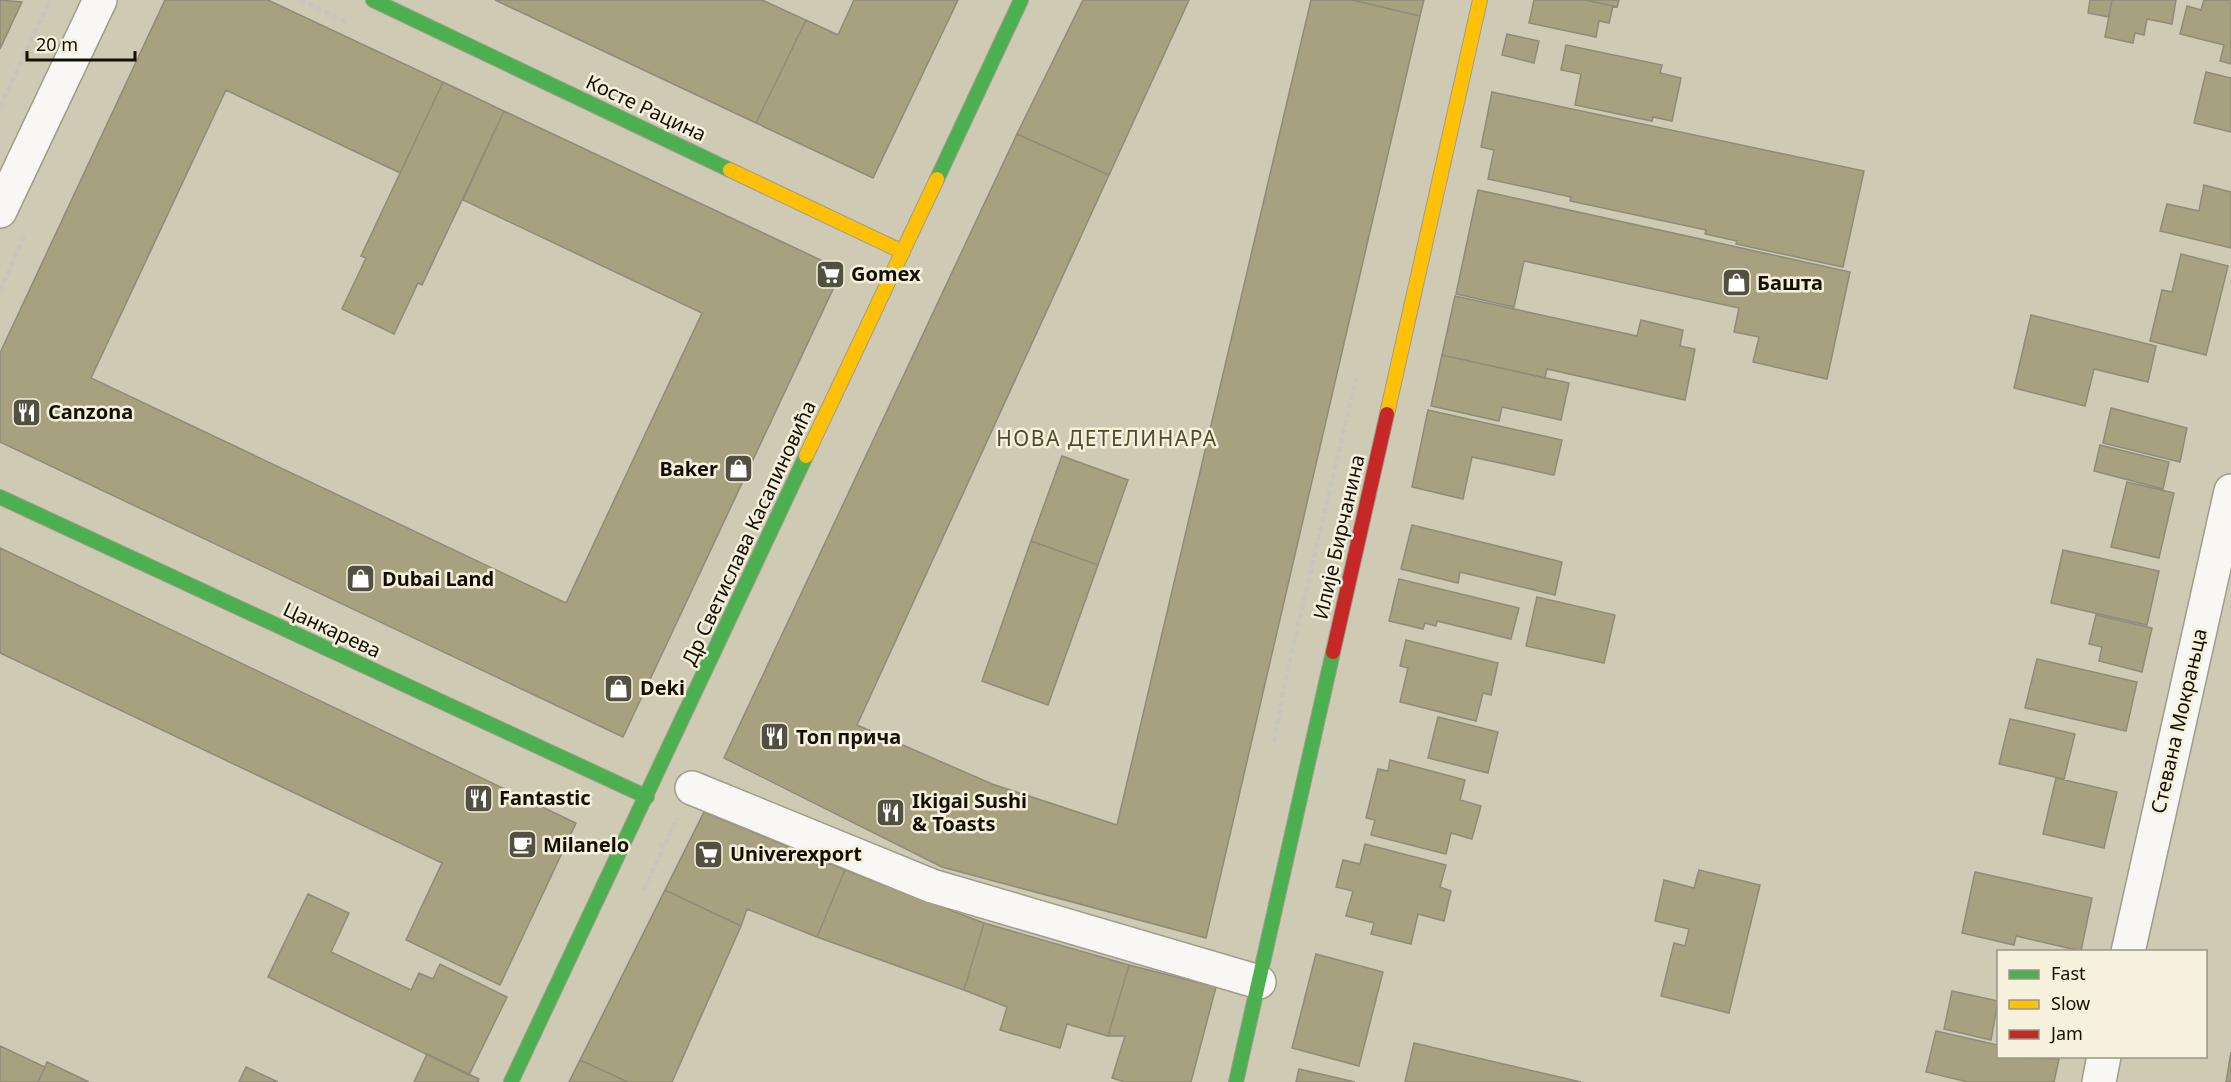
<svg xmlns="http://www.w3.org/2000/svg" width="2231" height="1082" viewBox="0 0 2231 1082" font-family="'Noto Sans',sans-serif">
<rect width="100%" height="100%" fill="#cecab4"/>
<!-- building -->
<path fill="#a8a17f" stroke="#8e8b7a" stroke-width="1.5" d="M0 0 22 2 0 49Z
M165 0H268L443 82 400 173 226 90 91 378 566 603 702 313 463 200 504 111 842 270 623 737 0 442V353Z
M495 0H762L806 20 756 123Z
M854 0H958L873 178 756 123 806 20 838 35Z
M1083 0H1189L1109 175 1017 134Z
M1311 0H1352L1420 16 1206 938 942 867 724 758 1017 134 1109 175 857 725 992 784 1117 825Z
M1352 0H1424L1420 16Z
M1534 0H1586L1613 6 1609 23 1599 21 1596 37 1529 23Z
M1586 0H1619L1617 7Z
M2090 0H2112L2109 17 2088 13Z
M2112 0H2176L2172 24 2147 19 2144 35 2135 33 2133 43 2105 37Z
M2204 0H2231V64L2220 61 2224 45 2180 34 2187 6 2201 10Z
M1507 34 1539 41 1534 63 1502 55Z
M1566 45 1662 65 1660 73 1681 78 1672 121 1653 117 1652 121 1575 105 1581 74 1561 70Z
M2206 72 2231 78V132L2194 123Z
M443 82 504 111 422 285 418 283 394 334 342 309 366 258 361 256Z
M1492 92 1864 171 1843 267 1736 244 1737 241 1705 234 1706 230 1570 201 1571 197 1488 179 1494 150 1481 147Z
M2204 185 2231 192V248L2160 231 2167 204 2199 211Z
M1478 190 1850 272 1827 379 1753 362 1759 337 1734 332 1739 308 1524 261 1514 307 1456 294Z
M2181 254 2228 266 2206 355 2150 341 2162 290 2172 292Z
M1455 296 1637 336 1641 320 1683 330 1680 346 1695 349 1685 400 1547 369 1545 378 1442 355Z
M2031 315 2156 346 2148 382 2094 369 2085 406 2014 388Z
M1442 355 1569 383 1561 420 1502 407 1499 421 1431 406Z
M2111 408 2187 428 2180 462 2103 443Z
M1428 410 1562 440 1554 475 1472 457 1463 499 1412 487Z
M2100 445 2169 462 2163 489 2094 471Z
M1062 456 1128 480 1098 565 1031 541Z
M2127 482 2174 493 2159 558 2111 547Z
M1412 525 1562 562 1555 595 1460 572 1458 583 1401 569Z
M1031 541 1098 565 1048 705 982 681Z
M0 548 576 823 500 985 406 940 442 863 0 653Z
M2063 550 2159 571 2147 625 2051 603Z
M1399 579 1519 608 1511 639 1437 621 1436 626 1425 623 1423 629 1389 621Z
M1537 597 1615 615 1604 663 1526 646Z
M2096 615 2152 628 2142 672 2099 661 2102 647 2089 644Z
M1406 640 1498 663 1491 695 1483 693 1476 721 1400 702 1408 668 1400 666Z
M2037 659 2137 682 2126 731 2025 708Z
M1438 717 1498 732 1488 773 1428 758Z
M2010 719 2075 734 2064 779 1999 764Z
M1390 760 1465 780 1460 800 1481 806 1472 839 1451 833 1446 854 1371 835 1375 820 1366 818 1378 769 1388 771Z
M2056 778 2117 792 2104 848 2043 834Z
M704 812 845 870 817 937 747 909 741 926 665 890Z
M1365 844 1446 865 1440 887 1451 891 1444 921 1418 914 1411 944 1371 934 1374 923 1346 916 1353 891 1336 887 1343 860 1360 864Z
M845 870 984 923 964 990 817 937Z
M1699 870 1760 885 1729 1013 1661 996 1674 943 1685 946 1689 929 1655 921 1664 880 1694 888Z
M1975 872 2092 898 2081 951 2016 936 2014 945 1962 933Z
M665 890 741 926 672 1082H628L580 1060Z
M308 894 349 913 331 952 411 990 419 973 433 979 440 964 507 997 469 1075 268 977Z
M984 923 1129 965 1108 1036 1067 1024 1060 1048 1000 1030 1007 1007 964 990Z
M1316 954 1383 972 1359 1066 1292 1048Z
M1129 965 1216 987 1191 1082H1125L1112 1078 1125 1036H1108Z
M1952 991 1998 1001 1991 1040 1944 1029Z
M1936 1031 1998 1045V1056L2059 1059 2054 1082H1968L1926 1072Z
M1414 1043 1581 1082H1405Z
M0 1046 45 1067 38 1082H0Z
M2231 1052V1082H2226Z
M427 1054 479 1079 478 1082H414Z
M580 1060 628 1082H569Z
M47 1062 89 1082H38Z
M246 1067 278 1082H239Z
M1299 1069 1355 1082H1296Z"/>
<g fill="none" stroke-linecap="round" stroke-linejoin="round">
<defs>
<path id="street" d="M0 211 100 0
M692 788 932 886 1259 982
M2128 952 2231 491
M2099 1082 2104 1056"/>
<path id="fast" d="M373 0 730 170
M937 179 1021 0
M0 497 647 797
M511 1082 806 456
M1236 1082 1333 652"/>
<path id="slow" d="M730 170 903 252
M1387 414 1480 0
M806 456 937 179"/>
<path id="jam" d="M1333 652 1387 414"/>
</defs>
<!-- street casing -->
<use href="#street" stroke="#a09c8b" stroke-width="36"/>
<!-- fast casing -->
<use href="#fast" stroke="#a09c8b" stroke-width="16"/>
<!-- slow casing -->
<use href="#slow" stroke="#a09c8b" stroke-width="16"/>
<!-- jam casing -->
<use href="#jam" stroke="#a09c8b" stroke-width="16"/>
<!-- path -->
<path stroke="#c6c5be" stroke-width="4" stroke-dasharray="6 3" stroke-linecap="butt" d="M300 0 346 22
M0 107 50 0
M0 291 24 237
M1274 742 1286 677 1356 378
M659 844 664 847 677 818
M644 890 664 847"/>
<!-- street -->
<use href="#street" stroke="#f8f7f4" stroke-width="33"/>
<!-- fast -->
<use href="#fast" stroke="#4caf50" stroke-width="14"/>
<!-- slow -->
<use href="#slow" stroke="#ffc107" stroke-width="14"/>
<!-- jam -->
<use href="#jam" stroke="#c62828" stroke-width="14"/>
</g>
<!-- icons -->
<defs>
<symbol id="supermarket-square" viewBox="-11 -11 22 22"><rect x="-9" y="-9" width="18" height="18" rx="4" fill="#545041" stroke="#f5f1dd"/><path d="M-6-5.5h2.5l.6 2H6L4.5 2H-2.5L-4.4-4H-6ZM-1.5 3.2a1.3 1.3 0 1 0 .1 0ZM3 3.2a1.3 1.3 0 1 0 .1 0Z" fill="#fff"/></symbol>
<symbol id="shop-square" viewBox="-11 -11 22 22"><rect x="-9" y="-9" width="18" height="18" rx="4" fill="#545041" stroke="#f5f1dd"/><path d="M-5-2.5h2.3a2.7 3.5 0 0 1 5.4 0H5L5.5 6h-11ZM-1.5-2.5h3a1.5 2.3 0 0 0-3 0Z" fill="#fff"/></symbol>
<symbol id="restaurant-square" viewBox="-11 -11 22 22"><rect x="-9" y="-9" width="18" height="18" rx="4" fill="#545041" stroke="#f5f1dd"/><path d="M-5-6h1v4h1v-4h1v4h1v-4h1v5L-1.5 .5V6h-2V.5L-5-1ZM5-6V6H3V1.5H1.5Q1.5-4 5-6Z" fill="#fff"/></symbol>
<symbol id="cafe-square" viewBox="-11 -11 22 22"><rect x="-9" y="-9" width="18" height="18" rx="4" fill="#545041" stroke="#f5f1dd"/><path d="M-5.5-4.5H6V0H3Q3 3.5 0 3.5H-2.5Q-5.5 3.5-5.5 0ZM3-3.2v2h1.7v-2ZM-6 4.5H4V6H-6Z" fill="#fff"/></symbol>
</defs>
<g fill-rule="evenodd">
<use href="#supermarket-square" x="814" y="258" width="33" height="33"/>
<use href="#shop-square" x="1720" y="266" width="33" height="33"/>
<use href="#restaurant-square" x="10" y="396" width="33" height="33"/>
<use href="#shop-square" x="722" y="452" width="33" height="33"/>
<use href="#shop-square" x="344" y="562" width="33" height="33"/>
<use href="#shop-square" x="602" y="672" width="33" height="33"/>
<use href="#restaurant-square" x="758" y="720" width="33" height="33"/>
<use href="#restaurant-square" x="462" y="782" width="33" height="33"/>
<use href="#restaurant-square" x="874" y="796" width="33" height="33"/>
<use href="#cafe-square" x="506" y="828" width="33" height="33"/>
<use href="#supermarket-square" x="692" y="838" width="33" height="33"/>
</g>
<g text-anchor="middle" stroke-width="5" stroke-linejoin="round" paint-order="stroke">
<!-- street labels -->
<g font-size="20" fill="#130f03" stroke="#f5f1dd">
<text transform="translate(646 108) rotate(25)" y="7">Косте Рацина</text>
<text transform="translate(749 533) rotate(-65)" y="7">Др Светислава Касапиновића</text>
<text transform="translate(1339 537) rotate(-77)" y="7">Илије Бирчанина</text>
<text transform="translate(332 630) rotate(25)" y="7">Цанкарева</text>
<text transform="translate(2179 721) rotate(-77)" y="7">Стевана Мокрањца</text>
</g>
<!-- poi labels -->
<g font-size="20" font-weight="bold" fill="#130f03" stroke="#f5f1dd" text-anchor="start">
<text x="851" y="281">Gomex</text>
<text x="1757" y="290">Башта</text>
<text x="48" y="419">Canzona</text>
<text x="718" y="476" text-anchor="end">Baker</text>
<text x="382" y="586">Dubai Land</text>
<text x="640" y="695">Deki</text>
<text x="796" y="744">Топ прича</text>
<text x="499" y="805">Fantastic</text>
<text x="912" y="808">Ikigai Sushi<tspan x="912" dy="23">&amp; Toasts</tspan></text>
<text x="543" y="852">Milanelo</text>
<text x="730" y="861">Univerexport</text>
</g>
<!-- neighbourhood labels -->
<g font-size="21" letter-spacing="1.5" fill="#524a28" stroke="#f5f1dd">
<text x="1107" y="446">НОВА ДЕТЕЛИНАРА</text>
</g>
</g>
<!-- legend -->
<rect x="1997" y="950" width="210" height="108" fill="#f5f1dd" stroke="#9b9786" stroke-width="1.5"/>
<rect x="2009" y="970" width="30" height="9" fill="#4caf50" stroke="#9b9786" stroke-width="1.5"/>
<text x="2051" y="980" font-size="18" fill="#130f03">Fast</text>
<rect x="2009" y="1000" width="30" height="9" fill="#ffc107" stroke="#9b9786" stroke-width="1.5"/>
<text x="2051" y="1010" font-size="18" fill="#130f03">Slow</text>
<rect x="2009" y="1030" width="30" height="9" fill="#c62828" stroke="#9b9786" stroke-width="1.5"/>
<text x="2051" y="1040" font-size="18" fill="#130f03">Jam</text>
<!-- scale -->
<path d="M27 51v9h108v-9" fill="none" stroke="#130f03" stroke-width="3"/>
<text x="36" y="51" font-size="18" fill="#130f03" stroke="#f5f1dd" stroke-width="4.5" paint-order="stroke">20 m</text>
</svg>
